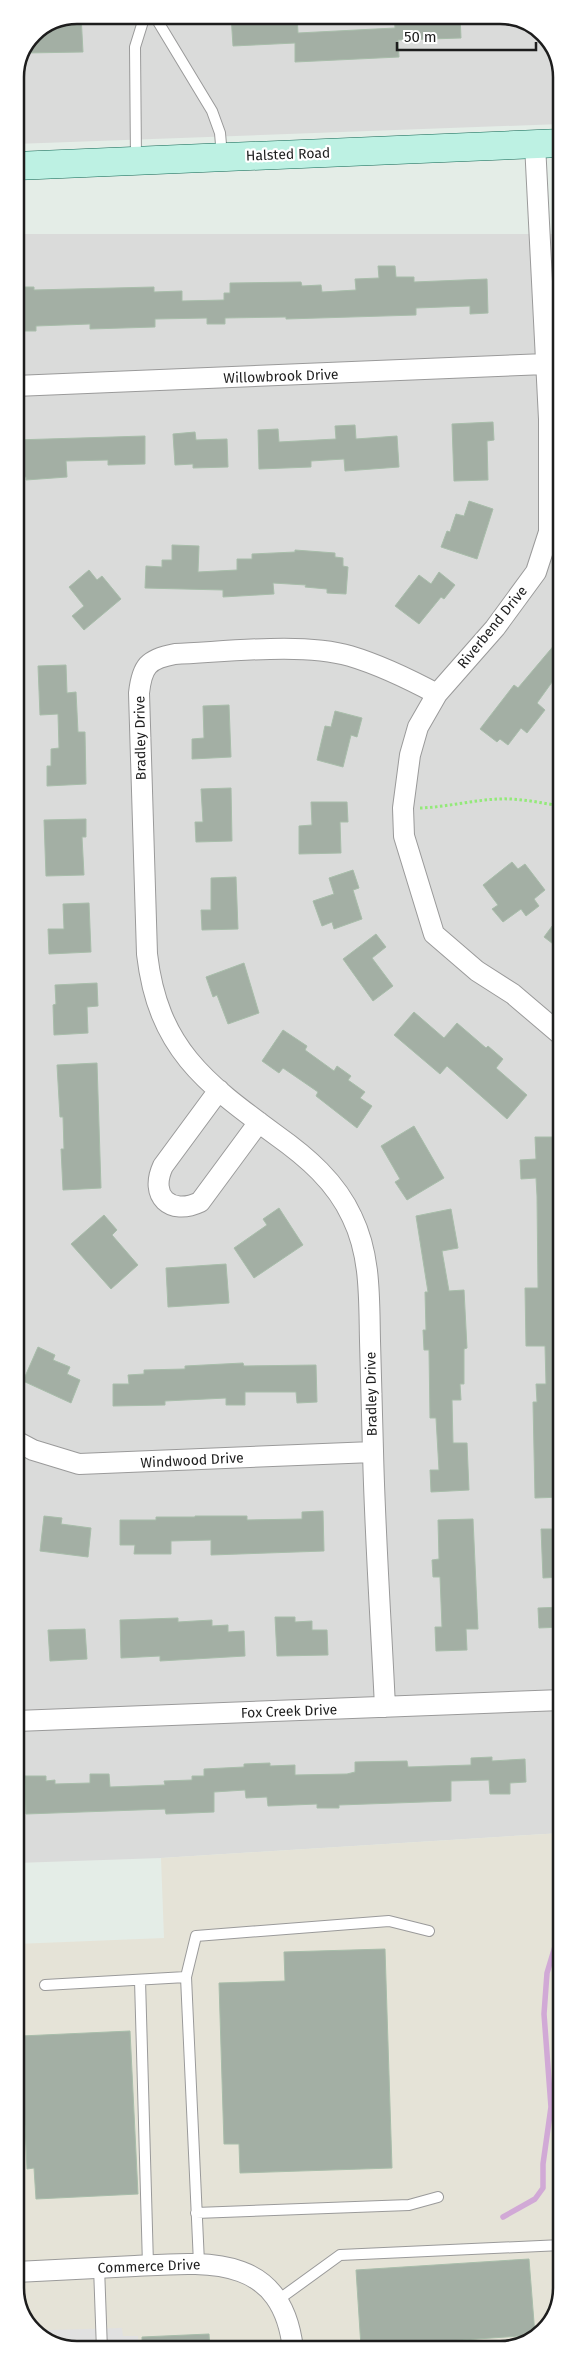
<svg xmlns="http://www.w3.org/2000/svg" width="577" height="2365" viewBox="0 0 577 2365" font-family="'Fira Sans',sans-serif">
<rect width="100%" height="100%" fill="#e4ede7"/>
<!-- residential -->
<path fill="#dadbda" d="M77 15H508L544 33 561 65V124L15 144V76L33 33Z
M15 234H561L562 1833 161 1858 16 1863Z"/>
<!-- industrial -->
<path fill="#e5e3d7" d="M562 1833V2289L547 2329 512 2349 72 2350 36 2334 16 2300V1944L164 1938 161 1858Z"/>
<!-- parking -->
<path fill="#e1e1e1" d="M122 2328 123 2336H138L139 2350H72L47 2339V2330Z"/>
<g fill="none" stroke-linecap="round" stroke-linejoin="round">
<!-- stream -->
<path stroke="#d1a9d6" stroke-width="5.5" d="M503 2217 535 2199 543 2188V2164L551 2107 544 2014 547 1973 562 1923"/>
</g>
<!-- building -->
<path fill="#a3afa4" stroke="#a8bdaa" d="M77 15H81L83 52 25 53 33 33Z
M231 15H297L298 33 395 28 394 15H460L461 38 398 40 399 57 295 62V43L233 46Z
M378 266H395L396 277H414V282L487 279 488 313 470 314V306L416 308V315L286 319V317L225 318V324H207V318L155 319V327L90 329V324L36 326V331H15V287H34V290L154 287V292L182 291V301L224 300V293H230V283L301 282 302 286 321 285 322 292 356 290 355 279 379 278Z
M493 422 494 440 487 441 488 480 454 481 452 424Z
M355 425 356 439 397 436 399 467 345 471 344 459 311 461V467L259 469 258 430 278 429 279 442 336 439 335 426Z
M195 432 196 440 227 439 228 467 193 468V464L175 465 173 434Z
M145 436V464L108 465V460L66 461 67 477 26 480V477H15V440Z
M469 501 493 509 477 559 441 547 447 531 450 532 456 514 464 516Z
M172 545 199 546 198 572 237 570V559H252V554L295 552V550L335 553V557L343 558V566L348 567 346 594 327 593V589L305 587 306 585 273 583 274 594 223 597V590L145 588 146 566 162 567V560H172Z
M89 570 97 580 102 576 121 599 84 630 72 616 84 606 69 587Z
M439 572 455 585 444 599 441 597 419 624 395 606 419 575 431 584Z
M561 637V683L555 678 537 703 545 710 527 733 521 728 508 745 500 739 497 742 480 729 514 685 518 688Z
M66 665 67 693 76 692 78 732H85L86 784 47 786V766H51V749L59 748 58 714 40 715 38 666Z
M229 705 231 757 192 759V739L204 738 203 706Z
M335 711 362 718 357 737 351 735 343 767 317 760 325 726 331 727Z
M231 788 232 841 196 842 195 822H203L201 789Z
M311 802H347L348 822H340L341 853 299 854V826L312 825Z
M86 819V837H82L84 875 46 876 44 820Z
M512 862 518 869 525 864 545 890 534 899 539 906 526 916 521 909 503 922 492 909 498 905 483 885Z
M353 870 359 888 353 890 362 919 334 929 332 922 322 926 313 901 334 894 329 878Z
M236 877 238 929 202 930 201 910H211V878Z
M89 903 91 952 49 954 48 929H64L63 904Z
M561 914V950L544 937Z
M376 934 386 947 372 958 393 986 373 1001 343 959Z
M244 963 259 1013 228 1024 217 995 213 997 206 977Z
M97 983 98 1006 87 1007 88 1033 54 1035 53 1005 56 1004 55 985Z
M414 1012 444 1038 457 1023 486 1048 488 1046 503 1059 496 1068 527 1095 507 1119 447 1066 440 1074 394 1035Z
M283 1030 307 1046 305 1050 334 1071 337 1066 351 1076 348 1080 365 1092 360 1098 372 1106 357 1128 316 1096 318 1092 283 1068 279 1073 262 1061Z
M97 1063 101 1188 63 1190 61 1149H64L63 1117H60L57 1065Z
M414 1126 444 1178 407 1200 395 1182 400 1179 381 1146Z
M535 1137H557L561 1210 562 1497 535 1498 533 1402H537L536 1384H546L545 1346H526L525 1288H538L537 1196 536 1178 521 1179 520 1160 536 1159Z
M279 1208 303 1245 254 1278 234 1248 267 1225 263 1219Z
M451 1209 458 1248 442 1251 449 1291 464 1290 467 1348 464 1349V1384H460L461 1400H452L453 1443H467L469 1490 431 1492 430 1470H439L436 1418H430L429 1350H424L423 1330H426L425 1292H428L416 1216Z
M104 1215 117 1230 112 1235 138 1265 111 1289 71 1244Z
M226 1264 229 1303 168 1307 166 1268Z
M38 1347 55 1355 53 1360 70 1367 67 1374 80 1380 71 1403 23 1381Z
M243 1363 244 1366 316 1365 317 1402 297 1403 296 1392H245V1405H226V1398L165 1401V1405L113 1406V1384H129L128 1375 144 1374V1370L185 1369V1366Z
M323 1511 324 1551 211 1555V1540L171 1541V1554H134L135 1545H120V1520H156V1517H195V1516H247V1520L302 1519V1512Z
M44 1516 62 1518 61 1524 91 1528 88 1557 40 1551Z
M473 1519 478 1629H466L467 1650 436 1651 435 1627H442L440 1577H433L432 1560 439 1559 438 1520Z
M541 1529H562V1577L543 1578Z
M562 1607V1627L539 1628 538 1608Z
M275 1617H295V1622L312 1621V1630H327L328 1655 277 1656Z
M178 1618V1622L212 1620V1626L228 1625V1632L244 1631 245 1656 160 1661V1656L121 1658 120 1620Z
M85 1629 87 1659 50 1661 48 1630Z
M492 1757V1761L525 1759 526 1782 510 1783V1794H490L489 1780 451 1781V1801L339 1805V1808H317V1804L268 1806 267 1797 246 1798 245 1790 214 1792V1812L166 1814 165 1809 26 1814 25 1776H46V1781L55 1780V1784L90 1783V1774H109L110 1787 165 1785 164 1781 192 1780V1776H204V1769L244 1767V1764L270 1763V1766L295 1765V1775L347 1774 355 1772V1762L407 1761 408 1767 471 1765V1758Z
M385 1949 392 2168 240 2173 239 2144H224L219 1983 285 1981 284 1952Z
M130 2031 138 2194 36 2199 34 2168 27 2169 21 2036Z
M529 2259 535 2335 361 2347 356 2270Z
M209 2334 210 2350H142V2337Z"/>
<g fill="none" stroke-linecap="round" stroke-linejoin="round">
<defs>
<path id="lane" d="M154 15 212 111 220 133 222 156
M136 160 135 47 145 15
M186 1977 196 1936 389 1921 429 1931
M140 1980 148 2265
M45 1985 186 1977 199 2263
M196 2213 409 2205 438 2197
M99 2267 102 2350
M278 2300 340 2255 562 2245"/>
<path id="street" d="M535 144 549 419V532L536 572 495 628 437 694 418 727 410 755 403 808 404 836 434 934 477 971 513 994 561 1035
M15 386 546 364
M219 1090 163 1166C149 1196 170 1216 200 1202L259 1122
M16 1441 33 1450 79 1464 373 1452
M385 1707C381 1622 375 1536 373 1451 372 1414 371 1378 370 1341 369 1299 371 1256 352 1217 336 1182 307 1157 276 1135 204 1082 158 1048 147 954L139 693C142 666 148 659 175 654 225 652 303 642 350 656 380 665 409 679 437 694
M16 1721 562 1700
M16 2272C56 2270 95 2268 135 2266 209 2262 282 2254 293 2349"/>
<path id="secondary" d="M15 166 561 143"/>
</defs>
<!-- lane casing -->
<use href="#lane" stroke="#9a9a9a" stroke-width="12"/>
<!-- street casing -->
<use href="#street" stroke="#9a9a9a" stroke-width="22"/>
<!-- secondary casing -->
<use href="#secondary" stroke="#116653" stroke-width="29"/>
<!-- path -->
<path stroke="#93e979" stroke-width="3" stroke-dasharray="2.5 2.5" stroke-linecap="butt" d="M420 808C447 807 473 800 499 799 520 798 541 803 561 806"/>
<!-- lane -->
<use href="#lane" stroke="#fff" stroke-width="10"/>
<!-- street -->
<use href="#street" stroke="#fff" stroke-width="20"/>
<!-- secondary -->
<use href="#secondary" stroke="#bdf1e3" stroke-width="28"/>
</g>
<g text-anchor="middle" stroke-width="4.5" stroke-linejoin="round" paint-order="stroke">
<!-- street labels -->
<g font-size="14" fill="#1d1d1d" stroke="#fff">
<text transform="translate(288 154) rotate(-2)" y="5">Halsted Road</text>
<text transform="translate(281 376) rotate(-2)" y="5">Willowbrook Drive</text>
<text transform="translate(492 627) rotate(-51)" y="5">Riverbend Drive</text>
<text transform="translate(140 738) rotate(-91)" y="5">Bradley Drive</text>
<text transform="translate(371 1394) rotate(-91)" y="5">Bradley Drive</text>
<text transform="translate(192 1460) rotate(-3)" y="5">Windwood Drive</text>
<text transform="translate(289 1711) rotate(-2)" y="5">Fox Creek Drive</text>
<text transform="translate(149 2266) rotate(-2)" y="5">Commerce Drive</text>
</g>
</g>
<!-- crop -->
<path d="M0 0H577V2365H0ZM77 24H500A53 53 0 0 1 553 77V2288A53 53 0 0 1 500 2341H77A53 53 0 0 1 24 2288V77A53 53 0 0 1 77 24Z" fill="#fff" fill-rule="evenodd"/>
<path fill="none" stroke="#1d1d1d" stroke-width="2.5" d="M77 24H500A53 53 0 0 1 553 77V2288A53 53 0 0 1 500 2341H77A53 53 0 0 1 24 2288V77A53 53 0 0 1 77 24Z"/>
<!-- scale -->
<path d="M397 42v8h139v-8" fill="none" stroke="#1d1d1d" stroke-width="2.5"/>
<text x="404" y="42" font-size="15" fill="#1d1d1d" stroke="#ffffff" stroke-width="4" paint-order="stroke">50 m</text>
</svg>
